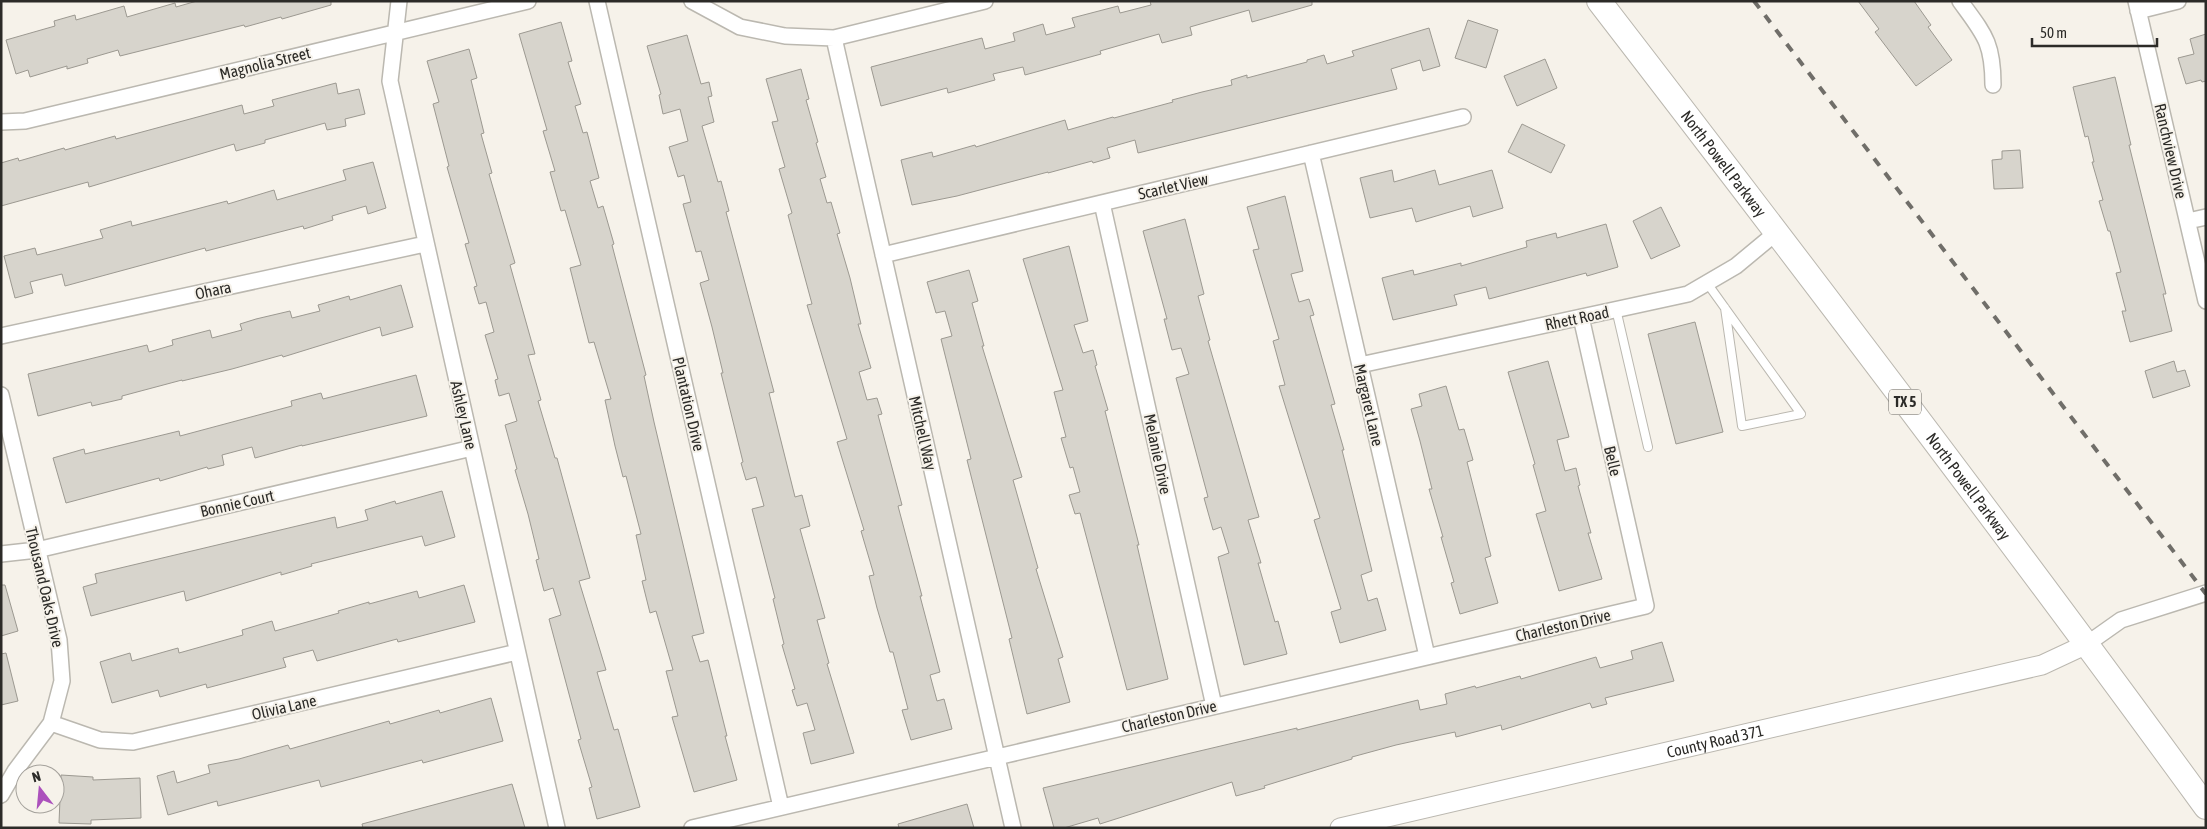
<svg xmlns="http://www.w3.org/2000/svg" width="2207" height="829" viewBox="0 0 2207 829" font-family="'Asap Condensed',sans-serif">
<rect width="100%" height="100%" fill="#f6f2ea"/>
<!-- building -->
<path fill="#d7d4cc" stroke="#9c9991" d="M197 1H331V5L282 19 281 17 245 27 244 25 120 56 118 50 87 59 88 63 67 69V66L30 77 28 70 16 74 6 40 55 26 54 21 75 15 76 20 124 6 127 17 175 3 176 7Z
M1150 1H1312V5L1252 22 1249 10 1190 27 1192 35 1162 43 1159 34 1100 51 1101 54 1025 75 1023 67 993 74 995 80 948 93 947 88 881 106 871 67 982 38 985 49 1015 41 1013 33 1043 24 1046 35 1075 27 1072 18 1118 6 1120 13 1151 5Z
M1858 1H1914L1931 25 1928 27 1952 60 1916 86 1875 32 1879 29Z
M1468 20 1498 30 1486 68 1455 58Z
M561 22 572 61 568 62 581 104 575 106 583 133 587 132 599 178 590 181 598 208 603 206 614 244 612 245 646 375 644 376 654 422 704 633 692 636 700 662 708 660 727 736H725L737 780 694 792 672 717 678 716 666 671 673 670 656 611 650 613 642 581 646 580 636 535 641 534 626 476 623 477 615 446 605 400 611 399 594 342 589 343 570 268 581 265 565 210 561 211 550 172 555 171 543 131 547 130 519 34Z
M1429 28 1440 66 1423 71 1420 60 1391 69 1397 89 1138 153 1135 140 1107 148 1110 158 1093 163 1092 161 1048 173V172L957 196 912 205 901 160 932 152 933 157 975 145 976 147 1065 120 1068 130 1113 117 1114 118 1173 102 1172 100 1202 92 1232 85 1231 80 1247 75V78L1307 62V60L1324 55 1327 64 1354 56 1352 51Z
M2206 34V81L2202 82 2201 80 2186 84 2178 58 2194 54 2190 39Z
M687 35 701 84 709 82 712 96 708 97 714 122 702 126 718 182 721 181 729 211 726 212 774 392 769 393 795 497 802 495 810 526 800 529 825 618 817 620 829 663 827 664 854 753 811 764 803 733 815 730 807 703 797 706 792 690 795 689 782 645 784 644 773 599 775 598 752 509 764 506 756 477 746 480 741 463 743 462 721 373H723L712 327 700 283 709 280 701 251 696 252 683 204 691 202 684 175 678 177 669 147 688 141 680 109 663 114 659 95 661 94 647 46Z
M469 49 477 78 471 80 484 133 481 134 492 173 489 174 515 263 510 265 535 354 528 355 541 400 538 401 555 458H557L590 578 579 581 606 670 597 672 614 730 618 729 640 807 597 819 589 788 592 787 578 740 581 739 549 619 561 615 553 588 544 591 536 560 539 559 528 514 515 470 517 469 505 425 517 421 509 393 499 396 495 380 498 379 485 335 494 332 486 302 479 304 474 287 477 286 465 244 469 243 447 167 449 166 433 104 439 102 427 61Z
M1545 59 1557 88 1517 106 1504 76Z
M801 69 809 99 806 100 818 142 816 143 826 177 820 179 827 203 831 202 840 233 837 234 850 278 861 324H858L871 368 859 372 867 400 877 398 882 414 878 415 902 505 898 506 922 596H920L940 672 930 675 937 701 944 699 952 729 911 740 902 710 908 709 893 652H890L877 608 869 576 874 575 861 531 864 530 837 442 847 439 807 305 812 304 788 215 792 213 779 169 785 167 772 122 778 121 766 79Z
M2115 77 2131 145H2129L2166 294H2163L2172 331 2130 342 2122 311H2126L2116 273 2121 272 2110 231H2108L2099 201 2103 200 2092 162H2094L2088 136 2085 137 2073 87Z
M336 83 338 94 359 89 365 114 345 119 346 126 327 130 325 123 265 140V143L236 151 234 144 89 187 88 182 1 206V163L18 158 19 161 64 148 65 150 115 136 116 139 242 105 244 114 274 106 272 100Z
M1522 124 1565 145 1551 173 1508 152Z
M2020 150 2023 188 1994 189 1992 160 2002 159V151Z
M373 162 386 208 368 214 366 206 332 216 333 220 304 229 303 226 206 251 205 248 65 286 62 274 30 282 33 293 15 298 4 256 35 248 37 255 103 238 100 230 131 221 132 226 227 201 228 204 274 190 277 200 346 180 343 170Z
M1392 170 1394 182 1435 170 1439 185 1492 170 1503 208 1473 217 1470 206 1416 222 1412 208 1370 218 1360 178Z
M1285 196 1303 271 1291 274 1299 302 1309 299 1314 315 1310 316 1335 404 1331 405 1344 450H1342L1372 571 1361 575 1368 601 1377 598 1386 630 1340 643 1331 612 1341 609 1314 520 1320 518 1279 386 1285 385 1273 341 1279 339 1253 250 1259 249 1247 207Z
M1661 207 1680 246 1651 259 1633 221Z
M1185 219 1204 294 1198 296 1210 340 1208 341 1259 517 1248 520 1261 563H1258L1275 622 1278 621 1287 654 1244 665 1218 557 1229 553 1221 527 1213 530 1204 498 1208 497 1176 378 1189 374 1181 348 1172 350 1164 319H1167L1143 231Z
M1606 224 1618 267 1587 276 1586 273 1489 299 1486 287 1454 295 1457 305 1393 320 1382 278 1413 270 1414 275 1461 263V266L1527 247 1526 241 1556 233 1557 238Z
M1069 246 1088 321 1074 325 1083 353 1093 350 1097 365 1095 366 1108 410 1105 411 1139 545H1137L1168 679 1127 690 1080 513 1075 514 1069 495 1080 492 1073 467 1070 468 1061 438 1066 437 1054 392 1063 390 1023 259Z
M969 270 978 301 972 303 984 346H982L1022 477 1013 480 1038 568 1036 569 1063 657 1058 659 1070 702 1027 714 1009 639 1012 638 967 460 971 459 941 339 952 336 945 311 936 313 927 282Z
M401 285 413 327 382 336 380 327 283 357 282 355 232 369 182 381V380L122 396V399L92 406 91 402 38 416 28 374 147 345 149 352 173 345 172 340 210 330 212 338 242 330 240 324 256 319 290 311 292 318 320 311 318 305 349 296 350 300Z
M1695 322 1723 432 1676 444 1648 334Z
M1548 361 1569 437 1557 440 1565 471 1576 468 1580 485 1578 486 1591 533H1588L1602 579 1559 591 1536 514 1546 511 1533 465 1535 464 1508 372Z
M2174 361 2177 372 2185 370 2190 386 2153 398 2145 371Z
M416 375 427 416 302 446V445L255 458 252 447 222 455 224 465 208 469 207 467 160 481 159 478 66 503 53 458 84 449 85 454 179 431 180 436 292 406 291 401 321 393 323 399Z
M1446 386 1459 430 1464 429 1473 460 1467 462 1491 556 1485 558 1498 603 1460 614 1451 583 1454 582 1441 537H1443L1429 489H1432L1420 441 1411 409 1422 406 1419 394Z
M442 491 455 537 425 546 422 536 311 564 312 566 281 575V572L186 601 184 591 91 616 83 587 97 583 95 574 335 517 337 528 368 520 365 510 395 501 396 504Z
M1 585H5L18 631 1 636Z
M464 585 475 622 398 642 397 639 317 661 313 650 283 658 286 667 207 688 206 684 160 697 158 690 112 703 100 662 130 653 132 661 178 648 179 653 243 635 242 630 272 621 275 631 339 613 338 611 369 602V604L417 591 419 598Z
M1662 642 1674 681 1605 698 1607 704 1592 708 1590 703 1502 730 1501 725 1456 737 1455 732 1396 745 1352 757V759L1264 786 1265 788 1236 796 1232 782 1100 824 1098 818 1064 828H1054L1043 788 1297 728V730L1418 700 1420 710 1447 704 1445 694 1475 686 1476 688 1520 676 1521 679 1596 657 1600 668 1633 659 1631 651Z
M6 653 18 701 1 705V654Z
M491 698 503 741 423 763 422 760 321 787 319 780 218 806 217 801 168 815 157 776 174 771 177 783 210 773 208 765 239 759 288 745 290 749 389 721 390 724 439 710 440 713Z
M61 775 93 777V780L140 778 141 818 91 820V824L59 823Z
M512 784 525 828H363L362 824Z
M967 804 974 828H899L898 824Z"/>
<g fill="none" stroke-linecap="round" stroke-linejoin="round">
<defs>
<path id="service" d="M1707 283 1801 414 1742 426 1725 308
M1616 309 1648 447"/>
<path id="minor" d="M399 1 390 81 557 828
M597 1 781 807
M692 1 740 27 785 36 834 38 985 1
M1960 1C1984 34 1993 42 1993 85
M2136 1 2206 301
M2138 11 2178 1
M834 38 1013 828
M1 122 25 121 528 1
M1311 153 1427 656
M1102 203 1214 706
M2188 221 2206 217
M883 255 1463 117
M1 336 425 244
M1360 365 1688 294 1736 266 1777 232
M1 395 59 640 62 681 51 723 15 771 1 795
M1 554 37 550 472 448
M2087 644 2121 620 2206 593
M51 723 100 740 133 742 517 652
M692 828 1646 606 1581 317"/>
<g id="tertiary">
<path id="s1" d="M1340 828 2042 665 2087 644"/>
</g>
<g id="primary">
<path id="s2" d="M1599 1C1804 267 2008 535 2206 807"/>
</g>
</defs>
<!-- service casing -->
<use href="#service" stroke="#bbb8b0" stroke-width="10"/>
<!-- minor casing -->
<use href="#minor" stroke="#bbb8b0" stroke-width="18"/>
<!-- tertiary casing -->
<use href="#tertiary" stroke="#bbb8b0" stroke-width="21"/>
<!-- primary casing -->
<use href="#primary" stroke="#bbb8b0" stroke-width="26"/>
<!-- service -->
<use href="#service" stroke="#fff" stroke-width="8"/>
<!-- minor -->
<use href="#minor" stroke="#fff" stroke-width="15"/>
<!-- tertiary -->
<use href="#tertiary" stroke="#fff" stroke-width="19"/>
<!-- primary -->
<use href="#primary" stroke="#fff" stroke-width="24"/>
<!-- rail -->
<path stroke="#706e69" stroke-width="4" stroke-dasharray="9 9" stroke-linecap="butt" d="M1754 1 2206 594"/>
</g>
<g text-anchor="middle" stroke-width="4" stroke-linejoin="round" paint-order="stroke">
<!-- shield labels -->
<rect fill="#f6f2ea" stroke="#696762" stroke-width="1" x="1889" y="389.5" width="32" height="25" rx="4"/>
<g font-size="15" font-weight="bold" fill="#2c2b28">
<text x="1905" y="407">TX 5</text>
</g>
<!-- street labels -->
<g font-size="16" fill="#2c2b28" stroke="#f6f2ea">
<text transform="translate(265 63) rotate(-14)" y="6">Magnolia Street</text>
<text transform="translate(2171 151) rotate(77)" y="6">Ranchview Drive</text>
<text dy="6" stroke="none"><textPath href="#s2" startOffset="205">North Powell Parkway</textPath></text>
<text transform="translate(1173 186) rotate(-13)" y="6">Scarlet View</text>
<text transform="translate(213 290) rotate(-12)" y="6">Ohara</text>
<text transform="translate(1577 318) rotate(-12)" y="6">Rhett Road</text>
<text transform="translate(689 404) rotate(77)" y="6">Plantation Drive</text>
<text transform="translate(1369 405) rotate(77)" y="6">Margaret Lane</text>
<text transform="translate(464 415) rotate(77)" y="6">Ashley Lane</text>
<text transform="translate(923 433) rotate(77)" y="6">Mitchell Way</text>
<text transform="translate(1158 454) rotate(78)" y="6">Melanie Drive</text>
<text transform="translate(1613 461) rotate(77)" y="6">Belle</text>
<text dy="6" stroke="none"><textPath href="#s2" startOffset="610">North Powell Parkway</textPath></text>
<text transform="translate(237 503) rotate(-13)" y="6">Bonnie Court</text>
<text transform="translate(45 587) rotate(77)" y="6">Thousand Oaks Drive</text>
<text transform="translate(1563 625) rotate(-13)" y="6">Charleston Drive</text>
<text transform="translate(284 707) rotate(-13)" y="6">Olivia Lane</text>
<text transform="translate(1169 716) rotate(-13)" y="6">Charleston Drive</text>
<text dy="6" stroke="none"><textPath href="#s1" startOffset="385">County Road 371</textPath></text>
</g>
</g>
<!-- border -->
<rect width="2207" height="829" fill="none" stroke="#2c2b28" stroke-width="5"/>
<!-- north arrow -->
<g transform="translate(40 789) rotate(344)"><circle r="24" fill="#f6f2ea" stroke="#a5a29c"/>
<path d="M0-4L9 19L0 12L-9 19Z" fill="#ac51bc"/>
<text y="-8" font-size="14" font-weight="bold" text-anchor="middle" fill="#2c2b28">N</text>
</g>
<!-- scale -->
<path d="M2032 38v8h125v-8" fill="none" stroke="#2c2b28" stroke-width="2.5"/>
<text x="2040" y="38" font-size="15" fill="#2c2b28" stroke="#f6f2ea" stroke-width="4" paint-order="stroke">50 m</text>
</svg>
